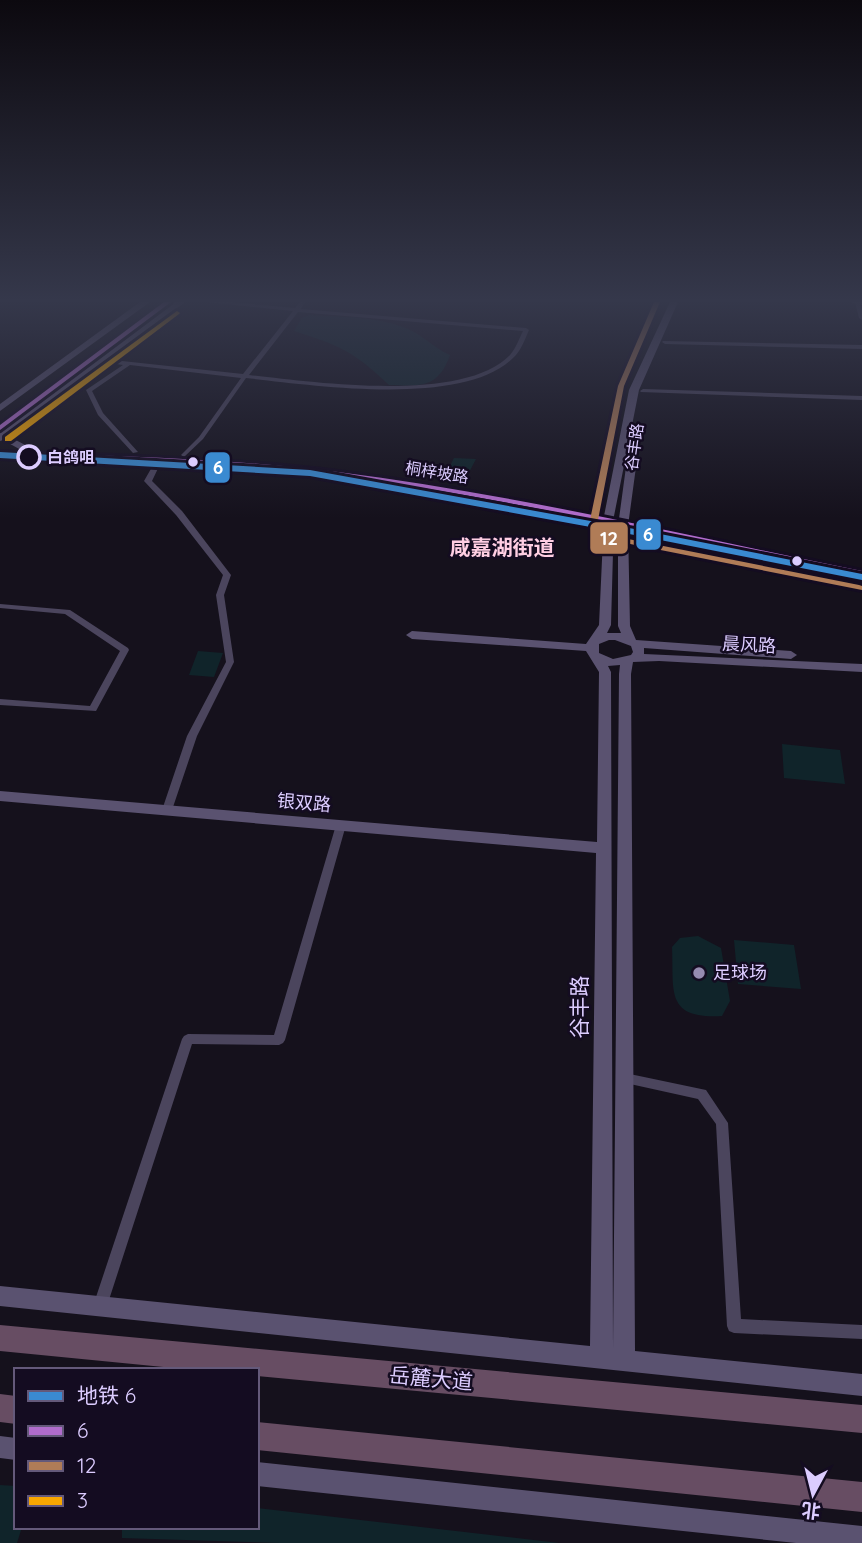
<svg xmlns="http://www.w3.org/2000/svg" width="862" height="1543" viewBox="0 0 862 1543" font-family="Quicksand,'Noto Sans SC',sans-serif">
<rect width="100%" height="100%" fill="#15111c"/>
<!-- green -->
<path fill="#10242a" d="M309 315C342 317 377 316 408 329 424 336 434 348 450 355 438 389 420 386 389 385 353 351 341 346 294 331L302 318Z
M454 458 476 459 464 482 443 480Z
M198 651 223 653 214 677 189 675Z
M782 744 840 750 845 784 784 778Z
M698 936 721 948 730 1001 722 1016C665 1019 674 992 672 947L680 938Z
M734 940 794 945 801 989 738 984Z
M0 1485 16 1486V1527H22L17 1543H0Z
M257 1508 559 1543H280L122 1538V1527H257Z"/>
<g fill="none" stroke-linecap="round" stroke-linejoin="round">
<!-- street -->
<path fill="#4b455d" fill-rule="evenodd" d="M206 302H231L295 308 300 302H305L301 309 526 328 529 330C525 339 521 351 513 358 463 408 312 385 246 378L203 439 184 457 181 455 199 437 241 378 130 365 92 391 103 413 138 452 133 453 98 415 86 390 123 365 96 361 93 359 94 358 243 374 293 311ZM298 312 523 331C519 339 516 348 510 355 463 404 312 382 249 375Z
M855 302 860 303 862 310V320L859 318Z
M663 341 862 345V349L665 344 662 342Z
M643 389 862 396V400L641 392 640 391Z
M159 458 162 460 152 481 182 511 231 575 224 595 234 662 197 736 172 810 167 813 162 810 187 736 226 662 216 595 223 575 176 515 144 481 156 460Z
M0 604 70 610 128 648 129 650 96 711 0 705V699L90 706 120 651 65 614 0 608Z
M341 822 346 825 285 1040 283 1043 279 1045 192 1044 107 1306 105 1311 100 1313 95 1311 93 1306 182 1039 184 1036 188 1034 274 1035 336 825Z
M625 1073 706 1090 728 1123 741 1319 862 1325V1339L734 1333 729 1331 727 1326 716 1124 698 1099 621 1082 619 1078 621 1074Z"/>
<!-- secondary -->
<path fill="#5a5270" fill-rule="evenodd" d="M140 302H150L0 411V404Z
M175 302H185L13 433 12 438 27 446V450H21L3 440 0 441V433Z
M670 302H678L639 390 614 516 611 625 607 633H621L618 626V526L631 430 636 427 641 430 628 526 630 626 636 640 791 651 797 655 791 659 644 648V654L862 664V672L659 661 633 662 631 674 635 1351 862 1374V1396L0 1306V1286L590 1346 596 853 0 801V791L597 842 599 672 586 651 412 639 406 635 412 631 586 644 599 625 604 516 629 390ZM609 640H615L631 646 633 652 631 655 613 659 599 653V644ZM620 665 619 674 613 1349 611 672 608 666Z
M849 302H862V305Z
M0 1436 16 1438V1460L0 1458Z
M257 1462 862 1526V1543H796L257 1486Z"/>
<!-- primary -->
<path fill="#614e6f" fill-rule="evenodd" d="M163 302H173L0 431V423Z
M0 451 221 459 338 471 461 490 862 570V578L461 496 338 477 221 465 0 457Z"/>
<!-- highway -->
<path fill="#674d63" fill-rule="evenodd" d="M0 1325 862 1405V1433L257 1376V1370H194L0 1351Z
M0 1394 16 1396V1424L0 1422Z
M257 1422 862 1482V1512L257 1450Z"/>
<defs>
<path id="bus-1" d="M164 302H171L0 430V425Z
M0 452C113 456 226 458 338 472 514 494 688 536 862 571V577C688 541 514 498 338 476 226 462 113 460 0 456Z"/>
<path id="bus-2" d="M654 302H660L624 386 598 520 600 530 608 535 859 585 862 586V590L605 539 593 533 590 520 618 386Z"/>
<path id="bus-3" d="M177 311 180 313 179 314 11 441H5V437Z"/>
</defs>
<!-- bus-1 casing -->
<use href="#bus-1" stroke="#140c21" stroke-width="6"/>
<!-- bus-2 casing -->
<use href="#bus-2" stroke="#140c21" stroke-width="6"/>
<!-- bus-3 casing -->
<use href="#bus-3" stroke="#140c21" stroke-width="6"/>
<!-- bus-1 -->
<use href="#bus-1" fill="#b06ccc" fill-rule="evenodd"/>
<!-- bus-2 -->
<use href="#bus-2" fill="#b07c57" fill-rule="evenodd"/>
<!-- bus-3 -->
<use href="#bus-3" fill="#f7a600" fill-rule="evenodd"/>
<defs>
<path id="metro-1" d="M0 452 310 470 640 530 862 574V580L640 536 310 476 0 458Z"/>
</defs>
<!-- metro-1 casing -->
<use href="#metro-1" stroke="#140c21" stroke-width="6"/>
<!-- metro-1 -->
<use href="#metro-1" fill="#3a8ad1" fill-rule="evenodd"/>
</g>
<!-- sky -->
<linearGradient id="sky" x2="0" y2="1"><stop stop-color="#0c090f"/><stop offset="0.58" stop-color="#35384b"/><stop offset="1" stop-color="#35384b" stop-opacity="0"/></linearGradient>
<rect width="862" height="518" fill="url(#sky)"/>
<!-- markers -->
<circle fill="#140c21" stroke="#dcccff" stroke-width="3.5" cx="29" cy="457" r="11"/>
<g fill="#dcccff" stroke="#140c21" stroke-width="2.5">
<circle cx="193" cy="462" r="6"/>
<circle cx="797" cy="561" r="6"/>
</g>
<circle fill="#968bb0" stroke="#140c21" stroke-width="2.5" cx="699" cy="973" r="7"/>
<g text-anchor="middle" stroke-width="5" stroke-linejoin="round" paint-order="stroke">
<!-- far-street labels -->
<g font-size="16" fill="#dcccff" stroke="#140c21">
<text transform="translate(634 447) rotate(-82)" y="6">谷丰路</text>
<text transform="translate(437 472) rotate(9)" y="6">桐梓坡路</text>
</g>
<!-- far-stop labels -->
<g font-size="16" font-weight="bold" fill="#dcccff" stroke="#140c21" text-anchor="start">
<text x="47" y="463">白鸽咀</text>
</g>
<!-- street labels -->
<g font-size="18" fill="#dcccff" stroke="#140c21">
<text transform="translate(749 645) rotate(3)" y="6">晨风路</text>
<text transform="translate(304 803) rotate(5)" y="6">银双路</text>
</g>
<!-- poi labels -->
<g font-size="18" fill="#dcccff" stroke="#140c21" text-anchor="start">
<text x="713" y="979">足球场</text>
</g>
<!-- far-district labels -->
<g font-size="21" font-weight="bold" fill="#ffcee3" stroke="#140c21">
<text x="502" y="555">咸嘉湖街道</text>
</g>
<!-- near-street labels -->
<g font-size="21" fill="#dcccff" stroke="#140c21">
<text transform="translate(580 1007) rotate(-90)" y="7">谷丰路</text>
<text transform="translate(431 1379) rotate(5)" y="7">岳麓大道</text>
</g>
</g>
<g stroke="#140c21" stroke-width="2.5">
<rect x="204" y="451" width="27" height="33" rx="7" fill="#3a8ad1"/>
<rect x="635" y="518" width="27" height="33" rx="7" fill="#3a8ad1"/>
<rect x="589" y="521" width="40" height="34" rx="7" fill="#b07c57"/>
</g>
<g font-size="19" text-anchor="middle" font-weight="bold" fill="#fff">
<text x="218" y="474">6</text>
<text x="648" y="541">6</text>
<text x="609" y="545">12</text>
</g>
<!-- legend -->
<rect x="14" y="1368" width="245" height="161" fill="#140c21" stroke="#64597a" stroke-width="2"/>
<rect x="28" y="1391" width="35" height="10" fill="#3a8ad1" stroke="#64597a" stroke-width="2"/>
<text x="77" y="1403" font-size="21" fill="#dcccff">地铁 6</text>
<rect x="28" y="1426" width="35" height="10" fill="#b06ccc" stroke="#64597a" stroke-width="2"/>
<text x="77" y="1438" font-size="21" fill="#dcccff">6</text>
<rect x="28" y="1461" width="35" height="10" fill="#b07c57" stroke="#64597a" stroke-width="2"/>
<text x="77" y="1473" font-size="21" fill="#dcccff">12</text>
<rect x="28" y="1496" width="35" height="10" fill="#f7a600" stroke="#64597a" stroke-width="2"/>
<text x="77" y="1508" font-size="21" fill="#dcccff">3</text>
<!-- north arrow -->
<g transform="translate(813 1494) rotate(187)" stroke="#140c21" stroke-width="5" paint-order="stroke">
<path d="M0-5L12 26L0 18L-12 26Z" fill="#dcccff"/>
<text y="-10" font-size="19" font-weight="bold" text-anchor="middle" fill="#dcccff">北</text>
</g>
</svg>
